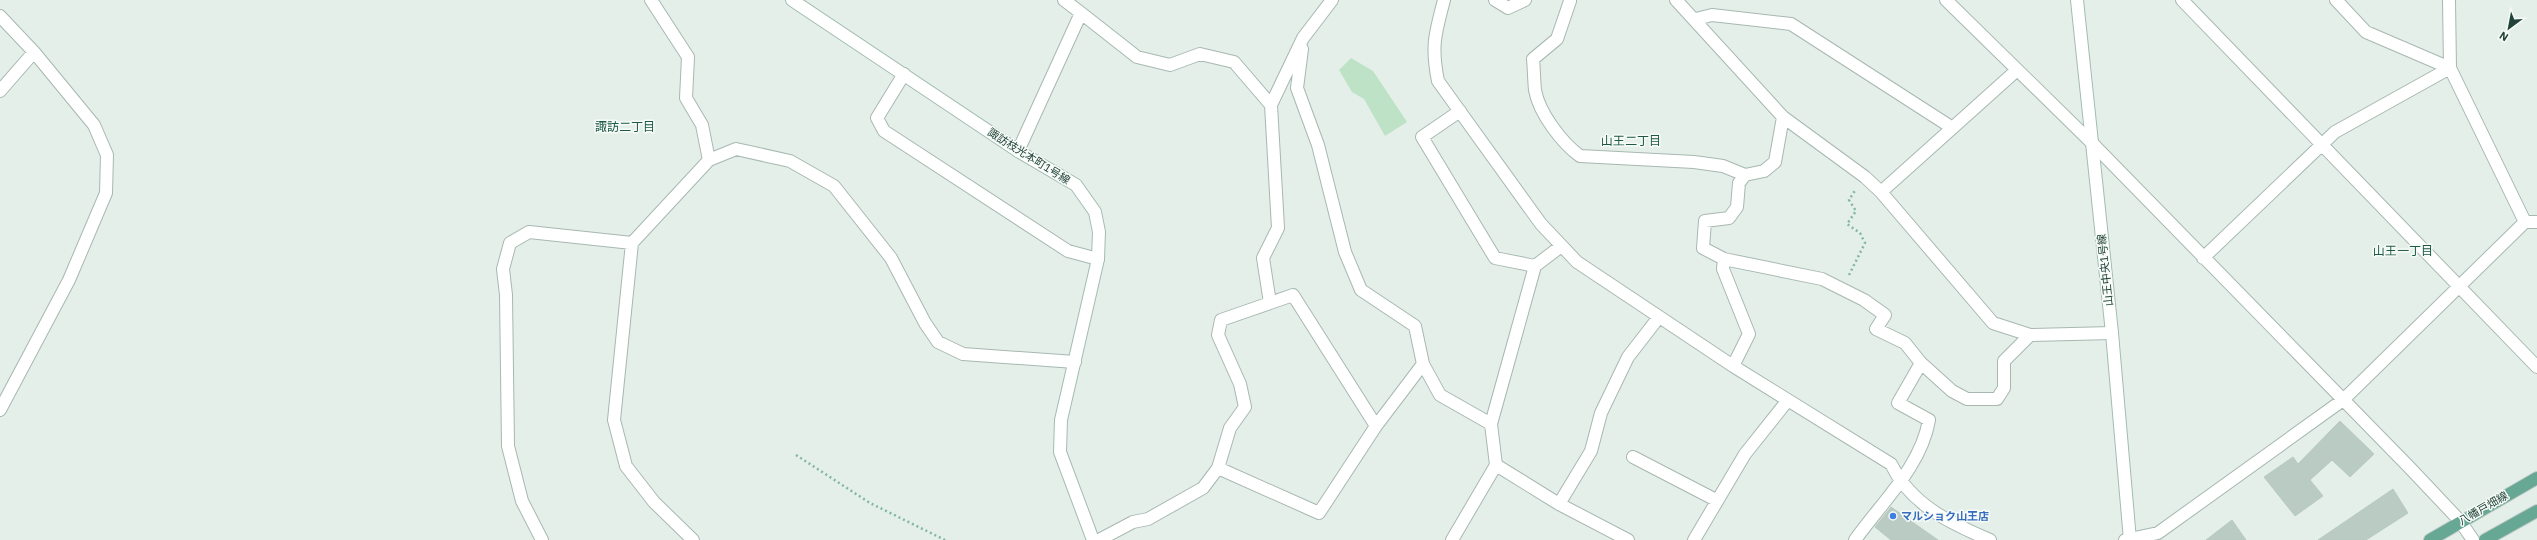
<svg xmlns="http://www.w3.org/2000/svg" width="2537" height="540" viewBox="0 0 2537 540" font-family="'IBM Plex Sans','Noto Sans JP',sans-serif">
<rect width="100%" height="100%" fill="#e5efea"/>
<!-- green -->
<path fill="#bde2c5" d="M1351 58 1373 71 1407 122 1385 136 1364 99 1352 92 1339 70Z"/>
<!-- building -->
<path fill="#bacbc3" stroke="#b7cac1" d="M2340 421 2374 454 2350 477 2332 460 2310 480 2323 496 2295 516 2264 477 2293 457 2298 464Z
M2393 489 2408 513 2366 540H2318Z
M1891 507 1938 540H1891L1875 527Z
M2232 520 2246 540H2206Z"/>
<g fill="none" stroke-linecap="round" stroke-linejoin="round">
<defs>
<path id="street" d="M651 0 688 57 686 98 702 125 709 160
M1064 0 1081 13
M1444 0C1435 34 1431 46 1438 81L1541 224 1577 262 1733 366 1891 464C1911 505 1950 523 1990 540
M1495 0 1508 8 1525 0
M1676 0 1783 117 1865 177 1881 192 1993 323 2030 335 2112 333
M1946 0 2091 142 2410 468 2460 521 2473 540
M2182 0 2537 367
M2336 0 2366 32 2450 68 2525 222
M1570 1 1557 39 1533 59C1534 69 1534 80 1535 90 1539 113 1562 143 1580 156L1694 162 1723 166 1745 175
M0 16 34 52 94 125 107 155 106 193 69 280 0 410
M1696 19 1712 15 1791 24 1951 127
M1302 49 1297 88 1318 145 1345 252 1361 290 1415 326 1423 364 1440 395 1491 424
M904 74 877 118 884 131 1068 251 1098 259
M0 91 34 52
M1460 111 1422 137 1495 258 1535 266
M1018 151 1081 13 1137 57 1170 65 1200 54 1234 62 1271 105
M1881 192 2017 70
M2203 258 2335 132 2450 68 2449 0
M1724 259 1822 279 1864 300 1885 315 1876 329 1905 343 1921 363 1952 391 1967 399H1997L2004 388V361L2030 335
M1270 303 1293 295 1376 426
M1733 366 1749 334 1723 269 1724 259 1703 248 1705 221 1729 218 1737 207 1739 183 1745 175 1764 171 1775 162 1783 117
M1633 457 1716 500
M1496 465 1559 504 1628 540
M1218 468 1319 513 1376 426 1423 364
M1559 504 1591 451 1601 413 1628 357 1659 317
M542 540 522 501 508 446 506 295 503 269 510 243 529 232 632 243
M693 540 654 502 626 466 614 420 632 243 709 160 736 149 790 161 834 186 891 258 925 323 938 342 963 354 1075 362
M1099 540 1133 522 1148 519 1203 488 1218 468 1230 428 1245 407 1240 384 1218 335 1221 320 1270 303 1263 258 1278 228 1271 105 1303 38 1332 0
M1452 540 1496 465 1491 424 1535 266 1560 247
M1694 540 1745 454 1788 400
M1855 540C1881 503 1921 467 1929 420L1898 403 1921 363
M2125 540 2158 533 2343 400 2525 222H2537"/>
<path id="secondary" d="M792 0 1018 151 1076 185 1095 212 1099 232 1098 259 1061 420 1060 452 1093 540
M2077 0 2112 333 2130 540"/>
<path id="primary" d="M2430 540 2537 478
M2485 540 2537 511"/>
</defs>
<!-- street casing -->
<use href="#street" stroke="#a7b8b1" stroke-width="14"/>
<!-- secondary casing -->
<use href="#secondary" stroke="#a2bcb2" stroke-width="14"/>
<!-- primary casing -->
<use href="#primary" stroke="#c1cac8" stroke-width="14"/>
<!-- path -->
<path stroke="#83b6a3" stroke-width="2.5" stroke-dasharray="2 3" stroke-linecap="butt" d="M1849 275 1865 243 1860 233 1847 224 1856 211 1849 200 1856 189
M796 455 870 503 945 540"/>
<!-- street -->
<use href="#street" stroke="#fff" stroke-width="12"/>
<!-- secondary -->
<use href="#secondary" stroke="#fff" stroke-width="12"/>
<!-- primary -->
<use href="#primary" stroke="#66a894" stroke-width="12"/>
</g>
<!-- markers -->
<circle fill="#3f7fe0" stroke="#f6fbf8" stroke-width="1.5" cx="1893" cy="516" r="4"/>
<g text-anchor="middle" stroke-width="3" stroke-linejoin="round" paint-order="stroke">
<!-- street labels -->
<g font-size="11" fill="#224339" stroke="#f6fbf8">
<text transform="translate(1029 156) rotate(32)" y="4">諏訪枝光本町1号線</text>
<text transform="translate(2105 270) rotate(-96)" y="4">山王中央1号線</text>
<text transform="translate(2483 508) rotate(-30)" y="4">八幡戸畑線</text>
</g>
<!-- shop labels -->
<g font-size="11" font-weight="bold" fill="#366cbe" stroke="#f6fbf8" text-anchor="start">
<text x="1901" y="520">マルショク山王店</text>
</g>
<!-- neighbourhood labels -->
<g font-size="12" fill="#1b5846" stroke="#f6fbf8">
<text x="625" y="131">諏訪二丁目</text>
<text x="1631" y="145">山王二丁目</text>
<text x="2403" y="255">山王一丁目</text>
</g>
</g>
<!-- north arrow -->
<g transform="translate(2509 28) rotate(212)" stroke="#f6fbf8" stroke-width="3" paint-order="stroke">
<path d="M0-3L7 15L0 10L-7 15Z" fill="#224339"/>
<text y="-6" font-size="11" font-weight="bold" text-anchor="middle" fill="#224339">N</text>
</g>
</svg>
